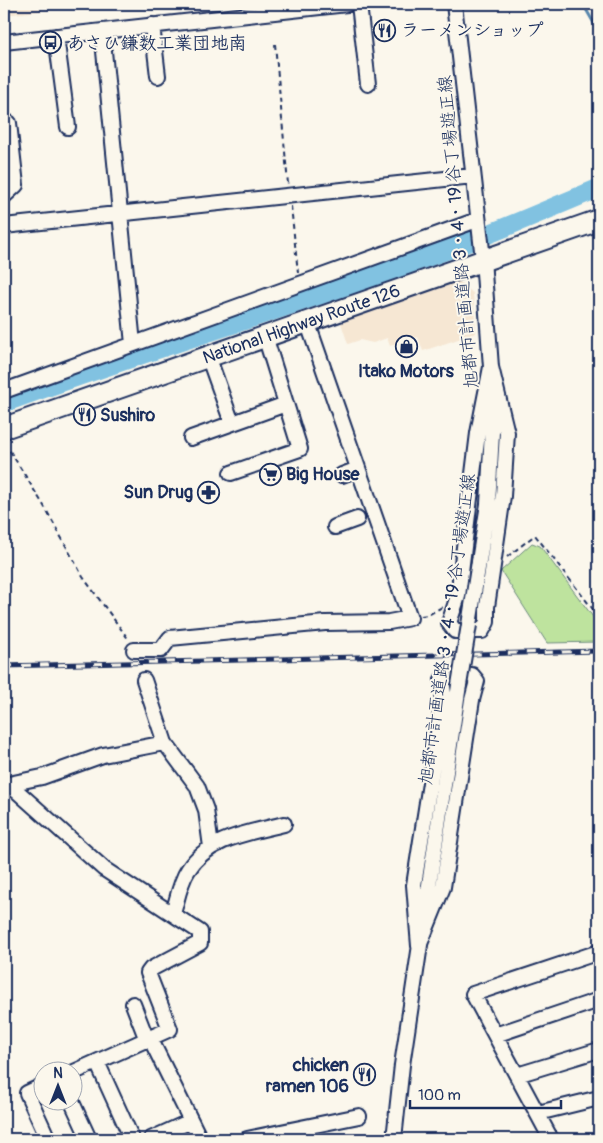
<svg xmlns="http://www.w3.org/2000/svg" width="603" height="1143" viewBox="0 0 603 1143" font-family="Pangolin,'Klee One',sans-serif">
<rect width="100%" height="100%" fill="#fbf7ec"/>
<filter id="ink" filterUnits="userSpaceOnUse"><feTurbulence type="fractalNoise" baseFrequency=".02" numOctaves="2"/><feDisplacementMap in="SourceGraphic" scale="10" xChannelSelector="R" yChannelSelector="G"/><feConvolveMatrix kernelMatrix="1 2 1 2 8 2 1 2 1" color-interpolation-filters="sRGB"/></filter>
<g filter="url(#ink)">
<!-- built -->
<path fill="#f6e7d3" d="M4 4H104L4 15Z
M455 278 473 293 476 333 423 351 418 337 390 346 387 338 373 343 360 340 348 344 339 317Z"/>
<!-- green -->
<path fill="#bee39e" stroke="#6c897e" d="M532 543 540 546 599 625V642L547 643 501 571Z"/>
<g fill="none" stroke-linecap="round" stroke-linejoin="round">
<!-- stream -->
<path stroke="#5887ad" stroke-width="3" d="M583 4 599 32"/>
<!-- river -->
<path stroke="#81c2e1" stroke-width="19" d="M4 403C153 348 306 303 455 247 504 229 551 208 599 188"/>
<defs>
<path id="minor" d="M359 4 368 84
M454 4 483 259 491 367 492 432 488 504 469 625
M152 25 158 76
M102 31 133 344
M56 36 68 127
M4 42 347 4
M4 123H9L16 185 4 196
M4 226 473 176
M208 356 232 423
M491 367 507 433 503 496 487 607V622L482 631H455L449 623 458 596 478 433Z
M4 391 477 220
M191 438 286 404
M231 473 300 449 265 336
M342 475 358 469
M335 527 357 519
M134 650H161L170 638 325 623 389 622 410 618 307 321
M448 675H472L477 681 472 700 443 887 419 946 414 885 444 694 442 680Z
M165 743 197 786 206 810 211 847
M9 784 104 869 200 932V943L151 969 148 973 170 1029 72 1073
M4 785 42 777 103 755 165 743 144 680
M173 914C177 900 180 882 188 870 209 837 249 833 284 824
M133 1004 147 1040
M495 1035 599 1000
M150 1038 200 1139
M97 1062 132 1139
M517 1075 599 1050
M42 1086 27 1093 48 1139
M71 1100 89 1139
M538 1113 599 1098
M151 1139 191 1121
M247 1139 359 1116
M394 1139 402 1065 459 685
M551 1139 473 994 599 952"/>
<g id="highway">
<path id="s1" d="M4 428 599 220"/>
</g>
</defs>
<!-- minor casing -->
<use href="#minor" stroke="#1b2f5e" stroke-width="18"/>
<!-- highway casing -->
<use href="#highway" stroke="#1b2f5e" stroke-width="24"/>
<!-- path -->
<path stroke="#1b2f5e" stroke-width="2" stroke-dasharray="5 4" stroke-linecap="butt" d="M275 44 288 184
M291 206 298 273
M5 443 44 506 83 577 129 640
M507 557 535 535 599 617
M421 616 428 615 442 607"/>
<!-- minor -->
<use href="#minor" stroke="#fbf7ec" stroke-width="14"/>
<!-- highway -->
<use href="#highway" stroke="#fbf7ec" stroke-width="20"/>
<defs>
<path id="rail" d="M4 666 599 651"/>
</defs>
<!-- rail casing -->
<use href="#rail" stroke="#1b2f5e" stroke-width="5"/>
<!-- rail -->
<use href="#rail" stroke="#fbf7ec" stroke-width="3" stroke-dasharray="9" stroke-linecap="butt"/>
<defs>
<path id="minor-bridge" d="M459 685 469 625"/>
</defs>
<!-- minor-bridge casing -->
<use href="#minor-bridge" stroke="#1b2f5e" stroke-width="18" stroke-linecap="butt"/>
<!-- minor-bridge -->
<use href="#minor-bridge" stroke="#fbf7ec" stroke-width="14"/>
</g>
</g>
<!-- icons -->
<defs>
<symbol id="restaurant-ring" viewBox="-11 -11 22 22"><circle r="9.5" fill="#fbf7ec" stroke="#1b2f5e" stroke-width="1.5"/><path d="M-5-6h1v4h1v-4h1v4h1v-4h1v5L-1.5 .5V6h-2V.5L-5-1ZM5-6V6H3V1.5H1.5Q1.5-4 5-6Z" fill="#1b2f5e"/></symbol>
<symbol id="bus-ring" viewBox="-11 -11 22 22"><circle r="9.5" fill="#fbf7ec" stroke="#1b2f5e" stroke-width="1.5"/><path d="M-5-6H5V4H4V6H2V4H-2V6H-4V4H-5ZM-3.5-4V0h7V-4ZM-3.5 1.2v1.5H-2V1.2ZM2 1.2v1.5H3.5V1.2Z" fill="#1b2f5e"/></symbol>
<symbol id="shop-ring" viewBox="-11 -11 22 22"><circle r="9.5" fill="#fbf7ec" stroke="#1b2f5e" stroke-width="1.5"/><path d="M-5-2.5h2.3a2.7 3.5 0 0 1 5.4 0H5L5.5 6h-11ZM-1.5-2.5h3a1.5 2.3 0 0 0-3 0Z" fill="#1b2f5e"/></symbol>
<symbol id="supermarket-ring" viewBox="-11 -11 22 22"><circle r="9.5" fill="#fbf7ec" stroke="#1b2f5e" stroke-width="1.5"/><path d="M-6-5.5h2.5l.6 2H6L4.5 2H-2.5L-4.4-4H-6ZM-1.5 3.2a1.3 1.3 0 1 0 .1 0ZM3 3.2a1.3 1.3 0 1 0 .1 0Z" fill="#1b2f5e"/></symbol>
<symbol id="pharmacy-ring" viewBox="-11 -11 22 22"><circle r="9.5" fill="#fbf7ec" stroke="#1b2f5e" stroke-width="1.5"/><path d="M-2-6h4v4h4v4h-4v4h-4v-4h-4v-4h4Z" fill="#1b2f5e"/></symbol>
</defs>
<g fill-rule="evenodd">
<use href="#restaurant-ring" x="372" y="18" width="25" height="25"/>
<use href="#bus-ring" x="38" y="30" width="25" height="25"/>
<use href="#shop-ring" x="394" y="334" width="25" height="25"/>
<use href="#restaurant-ring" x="72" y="402" width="25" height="25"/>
<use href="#supermarket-ring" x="258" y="462" width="25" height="25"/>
<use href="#pharmacy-ring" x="196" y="480" width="25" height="25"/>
<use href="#restaurant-ring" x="352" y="1062" width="25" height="25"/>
</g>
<g text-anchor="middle" stroke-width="4" stroke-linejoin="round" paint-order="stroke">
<!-- poi labels -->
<g font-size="18" font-weight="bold" fill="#1b2f5e" stroke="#fbf7ec" text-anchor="start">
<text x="401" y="36">ラーメンショップ</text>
<text x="67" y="49">あさひ鎌数工業団地南</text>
<text x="406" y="377" text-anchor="middle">Itako Motors</text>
<text x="100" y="421">Sushiro</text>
<text x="286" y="480">Big House</text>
<text x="193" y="498" text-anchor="end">Sun Drug</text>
<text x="349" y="1071" text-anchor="end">chicken<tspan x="349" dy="21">ramen 106</tspan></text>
</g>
<!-- street labels -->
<g font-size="18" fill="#1b2f5e" stroke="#fbf7ec">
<text transform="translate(458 232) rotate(-95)" y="6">旭都市計画道路 3・4・19 谷丁場遊正線</text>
<text dy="6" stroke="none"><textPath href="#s1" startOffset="315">National Highway Route 126</textPath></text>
<text transform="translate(447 629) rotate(-82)" y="6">旭都市計画道路 3・4・19 谷丁場遊正線</text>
</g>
</g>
<!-- margin -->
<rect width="603" height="1143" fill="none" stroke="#fbf7ec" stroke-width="20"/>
<rect x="10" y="10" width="583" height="1123" fill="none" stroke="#1b2f5e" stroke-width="2" filter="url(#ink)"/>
<!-- north arrow -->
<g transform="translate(58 1086)"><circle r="24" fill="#fbf7ec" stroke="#a1a7b3"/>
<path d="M0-4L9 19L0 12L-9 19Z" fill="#1b2f5e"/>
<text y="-8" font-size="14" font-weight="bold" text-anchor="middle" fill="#1b2f5e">N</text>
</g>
<!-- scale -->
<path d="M410 1100v8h151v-8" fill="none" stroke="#1b2f5e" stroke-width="2.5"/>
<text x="418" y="1100" font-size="15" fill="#1b2f5e" stroke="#fbf7ec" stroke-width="4" paint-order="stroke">100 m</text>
</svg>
